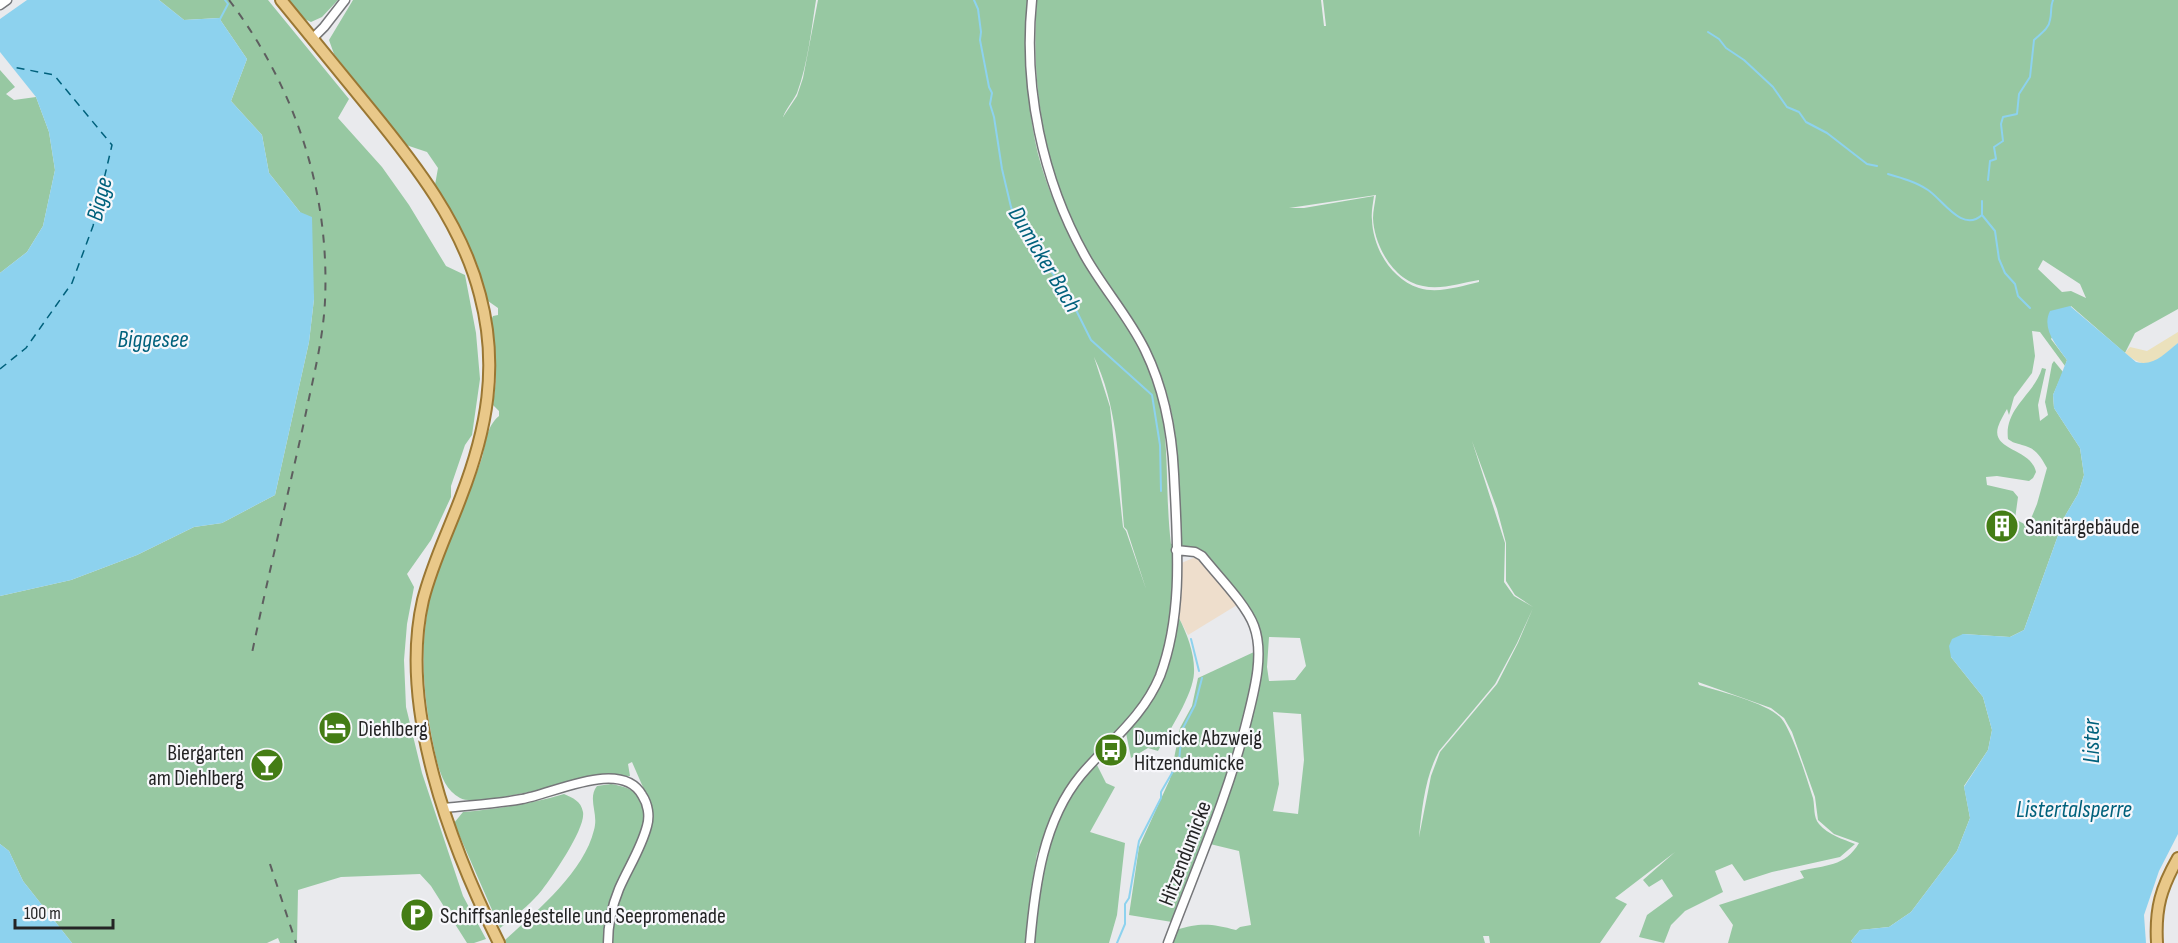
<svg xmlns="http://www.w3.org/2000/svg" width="2178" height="943" viewBox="0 0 2178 943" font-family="'Sofia Sans Condensed',sans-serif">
<rect width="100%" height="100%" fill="#e9eaed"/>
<!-- commercial -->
<path fill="#eedecc" d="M1198 556 1214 574 1237 605 1188 635 1179 618V564Z"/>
<!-- green -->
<path fill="#97c8a2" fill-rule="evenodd" d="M159 0H268L349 99 338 118 382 167 409 205 446 266 465 275 476 333 480 379 472 435 465 445 451 486V497L431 540 407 574 414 587 407 624 404 660 406 707 422 773 463 896 486 939 474 943H467L431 886 420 874 341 877 298 890 297 943H280L278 938 267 943H72L23 881 9 851 0 844V596L71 580 137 555 194 527 222 523 275 495 309 342 314 299 300 212 269 173 262 135 231 101 247 59 219 18 184 20Z
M289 0H338L322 17 311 22 302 18Z
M353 0H816C811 31 808 63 797 93 793 101 786 109 783 117L797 96 803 78 818 0H1027C1025 51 1026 104 1038 154 1047 189 1063 224 1080 255 1102 296 1137 333 1153 377 1172 430 1164 489 1171 544L1180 540C1179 486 1181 430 1162 379 1147 333 1114 295 1089 254 1045 178 1030 86 1037 0H1321L1324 26H1326L1323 0H2178V309L2135 333 2125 353 2071 306 2051 339 2067 360 2065 366 2040 332 2032 331 2035 356 2032 373 2014 397 2009 415 2007 409C2004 414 2000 421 1998 427 1991 451 2031 448 2036 472L2033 478 2029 481 1997 476 1986 477 1987 485 2013 491 2018 497 2015 519 2028 526 2037 504 2047 468C2041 457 2036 448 2022 445 2016 443 2013 443 2008 439 2004 408 2035 394 2042 368L2046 369 2038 405 2040 421 2048 415 2045 402 2052 364 2054 361 2063 372 2053 395 2054 408 2080 448 2084 475 2078 494 2065 516 2024 630 2010 637 1963 634 1951 657 1983 697 1992 730 1988 750 1964 786 1970 818 1957 851 1911 912 1889 927 1860 930 1851 941 1853 943H1728L1733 925 1719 905 1804 878 1800 871C1825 865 1845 867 1859 843L1834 834 1818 820 1815 797 1792 732 1784 718 1771 708 1698 682 1699 685C1721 692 1764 702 1780 717 1791 727 1808 782 1813 798 1815 807 1813 817 1819 824 1828 835 1843 839 1855 844L1840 857 1772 872 1744 881 1732 864 1715 871 1723 892 1685 911 1671 925 1664 943 1639 937 1647 915 1673 896 1662 879 1649 887 1643 880 1675 852 1615 898 1627 904 1600 943H1490L1489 936H1483L1485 943H1173L1176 930C1200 922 1213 924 1236 930L1240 927 1251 925 1239 851 1210 844 1253 710 1258 631 1203 552 1193 547 1173 546 1172 619 1165 649 1157 672 1144 699 1060 801 1037 854 1031 891H1039C1047 842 1062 800 1096 763L1106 783 1115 787 1090 832 1125 843 1117 915 1109 943H611L612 925 621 894 645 842 646 794 632 762 628 764 630 776C620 777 612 774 603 775 577 780 477 808 460 798 441 788 437 762 433 743 420 679 419 626 439 563 447 536 463 510 473 483 476 475 479 466 482 458 486 443 486 427 499 416V411L493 405 496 380 491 320 493 316 498 315V308L488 301 477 264 435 185 438 168 427 152 406 145 334 54 329 40ZM1376 195C1375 203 1373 211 1373 218 1374 246 1394 281 1423 286 1441 290 1461 283 1479 280V282C1461 286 1438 294 1419 288 1391 279 1373 248 1372 220 1371 212 1373 204 1374 196L1304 208H1289ZM2043 260 2080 284 2086 298 2071 291 2062 292 2038 269ZM1094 357C1119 409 1119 471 1124 527L1127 530 1146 589 1126 531 1123 527 1110 407ZM1472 441 1497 509 1506 543V581L1515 595 1533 607 1514 596 1504 582 1505 543ZM1533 608 1518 643 1497 684 1440 752 1431 776 1419 837C1422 808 1425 777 1439 751L1495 684 1517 643ZM1269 637 1300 638 1306 666 1295 680 1269 681 1267 667ZM1273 712 1301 714 1304 760 1298 814 1273 811 1279 784Z
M0 70 15 87 6 94 14 100 36 97 49 132 55 170 43 226 27 252 0 273Z
M1179 618C1187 634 1195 654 1194 673 1193 695 1169 731 1158 751L1148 748 1131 758 1126 733C1159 703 1171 660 1179 618Z
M1254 652C1249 746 1205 835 1172 922L1129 915 1139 847 1170 779 1180 728 1192 706 1198 678Z
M611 784C635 788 643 795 645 820L604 943H506L505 940C536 912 584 872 594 830 599 813 587 799 597 786Z
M564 794C573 798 581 801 583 812 586 828 552 877 542 890 530 905 514 917 500 928L454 823 463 812C497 809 530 804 564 794Z"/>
<!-- sand -->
<path fill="#ebe1bc" d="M2178 332V343C2157 360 2150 374 2125 353L2130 347 2147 351Z"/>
<!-- water -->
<path fill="#8dd2ee" d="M27 0H159L184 20 219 18 247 59 231 101 262 135 269 173 300 212 312 217 314 299 309 342 275 495 222 523 194 527 137 555 71 580 0 596V273L27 252 43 226 55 170 49 132 36 97 0 52V19Z
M2070 306 2136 362C2154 367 2165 353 2178 343V834L2159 871 2144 915 2146 943H1853L1851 941 1860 930 1889 927 1911 912 1957 851 1970 818 1964 787 1988 750 1992 730 1983 697 1951 657 1949 646 1952 639 1963 634 2010 637 2024 630 2065 516 2078 494 2084 475 2080 448 2054 408 2053 395 2067 360C2057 346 2041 329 2050 311Z
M0 844 9 851 23 881 72 943H0Z"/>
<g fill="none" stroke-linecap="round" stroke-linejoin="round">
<!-- stream -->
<path stroke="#8dd2ee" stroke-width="2" d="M974 0 978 9 981 32 980 40 989 87 992 93 990 104 994 117 1002 169 1011 207 1018 223 1071 300 1091 340 1152 395 1160 445 1161 491
M219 21 228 4 225 0
M1708 32 1719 39 1726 48 1744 60 1773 87 1787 107 1799 112 1806 122 1827 133 1867 164 1877 166
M1888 174C1902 178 1916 182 1928 190 1943 200 1962 233 1982 215
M1988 180 1990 161 1996 159 1994 147 2003 141 2001 124 2003 117 2017 114 2019 94 2030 77 2034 40C2040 34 2049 29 2050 20 2052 13 2050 7 2053 0
M1982 201V215L1995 231 1999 259 2005 273 2015 284 2018 296 2030 308
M1191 639 1199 671
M1117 943 1125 924V904L1129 898 1139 841 1161 798V792L1179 761 1182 730 1195 705 1202 678"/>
<!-- ferry -->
<path stroke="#00617c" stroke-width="1.5" stroke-dasharray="8 6" stroke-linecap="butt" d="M0 369 26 348 72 283 93 226 112 145 54 75 13 67"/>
<defs>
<path id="minor" d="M0 5 7 0
M312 39 324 27 345 0
M444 808C470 805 496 804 522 799 553 794 621 758 642 795 648 804 650 816 647 826 641 849 628 868 619 889 612 906 608 925 608 943
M1030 943C1035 885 1043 821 1081 775 1109 742 1143 717 1160 676 1184 612 1177 540 1174 474 1172 431 1164 389 1145 350 1129 317 1103 288 1085 256 1042 179 1023 87 1032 0
M1168 943C1196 868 1229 794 1248 716 1255 688 1264 653 1254 626 1246 604 1217 575 1202 556L1195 552 1176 550"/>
<path id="major" d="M281 0C310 36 340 72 370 109 415 164 462 224 480 295 499 366 487 430 461 497 448 532 432 564 423 600 398 708 451 847 499 943
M2157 943C2155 908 2161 888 2178 858"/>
</defs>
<!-- minor casing -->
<use href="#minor" stroke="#757679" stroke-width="11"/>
<!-- major casing -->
<use href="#major" stroke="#9a7733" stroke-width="14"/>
<!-- minor -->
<use href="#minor" stroke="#fff" stroke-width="8"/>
<!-- major -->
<use href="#major" stroke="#e9c889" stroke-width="10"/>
<!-- rail -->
<path stroke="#5e5e5f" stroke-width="2" stroke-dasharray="8 8" stroke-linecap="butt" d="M229 0C295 87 330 191 325 301 323 342 312 382 304 422 287 499 268 576 252 653
M270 864 296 943"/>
</g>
<!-- icons -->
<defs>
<symbol id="building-disc" viewBox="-11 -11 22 22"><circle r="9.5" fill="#447d15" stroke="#f7f7fb"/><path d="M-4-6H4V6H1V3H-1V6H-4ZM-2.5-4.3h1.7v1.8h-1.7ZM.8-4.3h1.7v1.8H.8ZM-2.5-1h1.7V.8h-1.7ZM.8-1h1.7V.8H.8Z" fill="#fff"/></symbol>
<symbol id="hotel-disc" viewBox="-11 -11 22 22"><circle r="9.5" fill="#447d15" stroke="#f7f7fb"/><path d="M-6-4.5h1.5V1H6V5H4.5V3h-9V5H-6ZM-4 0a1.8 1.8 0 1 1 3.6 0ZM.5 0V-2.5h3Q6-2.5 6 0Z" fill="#fff"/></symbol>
<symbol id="bus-disc" viewBox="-11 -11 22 22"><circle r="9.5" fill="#447d15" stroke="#f7f7fb"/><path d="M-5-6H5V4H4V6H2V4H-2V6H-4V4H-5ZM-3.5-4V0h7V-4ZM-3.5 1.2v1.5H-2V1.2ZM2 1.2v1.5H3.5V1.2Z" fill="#fff"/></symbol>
<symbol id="bar-disc" viewBox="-11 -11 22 22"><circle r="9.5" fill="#447d15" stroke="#f7f7fb"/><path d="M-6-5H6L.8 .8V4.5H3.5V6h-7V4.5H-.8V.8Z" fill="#fff"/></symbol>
<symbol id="parking-disc" viewBox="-11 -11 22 22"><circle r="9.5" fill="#447d15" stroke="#f7f7fb"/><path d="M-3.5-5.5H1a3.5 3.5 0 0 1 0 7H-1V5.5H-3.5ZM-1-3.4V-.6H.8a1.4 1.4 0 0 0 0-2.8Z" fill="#fff"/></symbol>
</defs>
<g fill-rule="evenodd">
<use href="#building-disc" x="1983" y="507" width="38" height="38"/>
<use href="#hotel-disc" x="316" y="709" width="38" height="38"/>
<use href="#bus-disc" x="1092" y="731" width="38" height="38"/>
<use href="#bar-disc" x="248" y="746" width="38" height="38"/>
<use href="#parking-disc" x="398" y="896" width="38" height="38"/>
</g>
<g text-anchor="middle" stroke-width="4.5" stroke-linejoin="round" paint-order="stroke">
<!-- poi labels -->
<g font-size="22" fill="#242425" stroke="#f7f7fb" text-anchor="start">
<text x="2025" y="534">Sanitärgebäude</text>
<text x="358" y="736">Diehlberg</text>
<text x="1134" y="745">Dumicke Abzweig<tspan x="1134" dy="25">Hitzendumicke</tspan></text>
<text x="244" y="760" text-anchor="end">Biergarten<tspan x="244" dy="25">am Diehlberg</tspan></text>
<text x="440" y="923">Schiffsanlegestelle und Seepromenade</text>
</g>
<!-- street labels -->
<g font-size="22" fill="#242425" stroke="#f7f7fb">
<text transform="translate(1184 853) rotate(-69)" y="8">Hitzendumicke</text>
</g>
<!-- water labels -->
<g font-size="24" font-style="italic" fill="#00617c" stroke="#f7f7fb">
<text transform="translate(99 199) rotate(-76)" y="8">Bigge</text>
<text transform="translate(1045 259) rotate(59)" y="8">Dumicker Bach</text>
<text x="153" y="347">Biggesee</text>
<text transform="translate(2091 741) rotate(-90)" y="8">Lister</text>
<text x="2074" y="817">Listertalsperre</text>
</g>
</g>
<!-- scale -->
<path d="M15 919v9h98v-9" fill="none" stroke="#242425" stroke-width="3"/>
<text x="24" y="919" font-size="18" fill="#242425" stroke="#f7f7fb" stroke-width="4.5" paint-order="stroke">100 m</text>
</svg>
